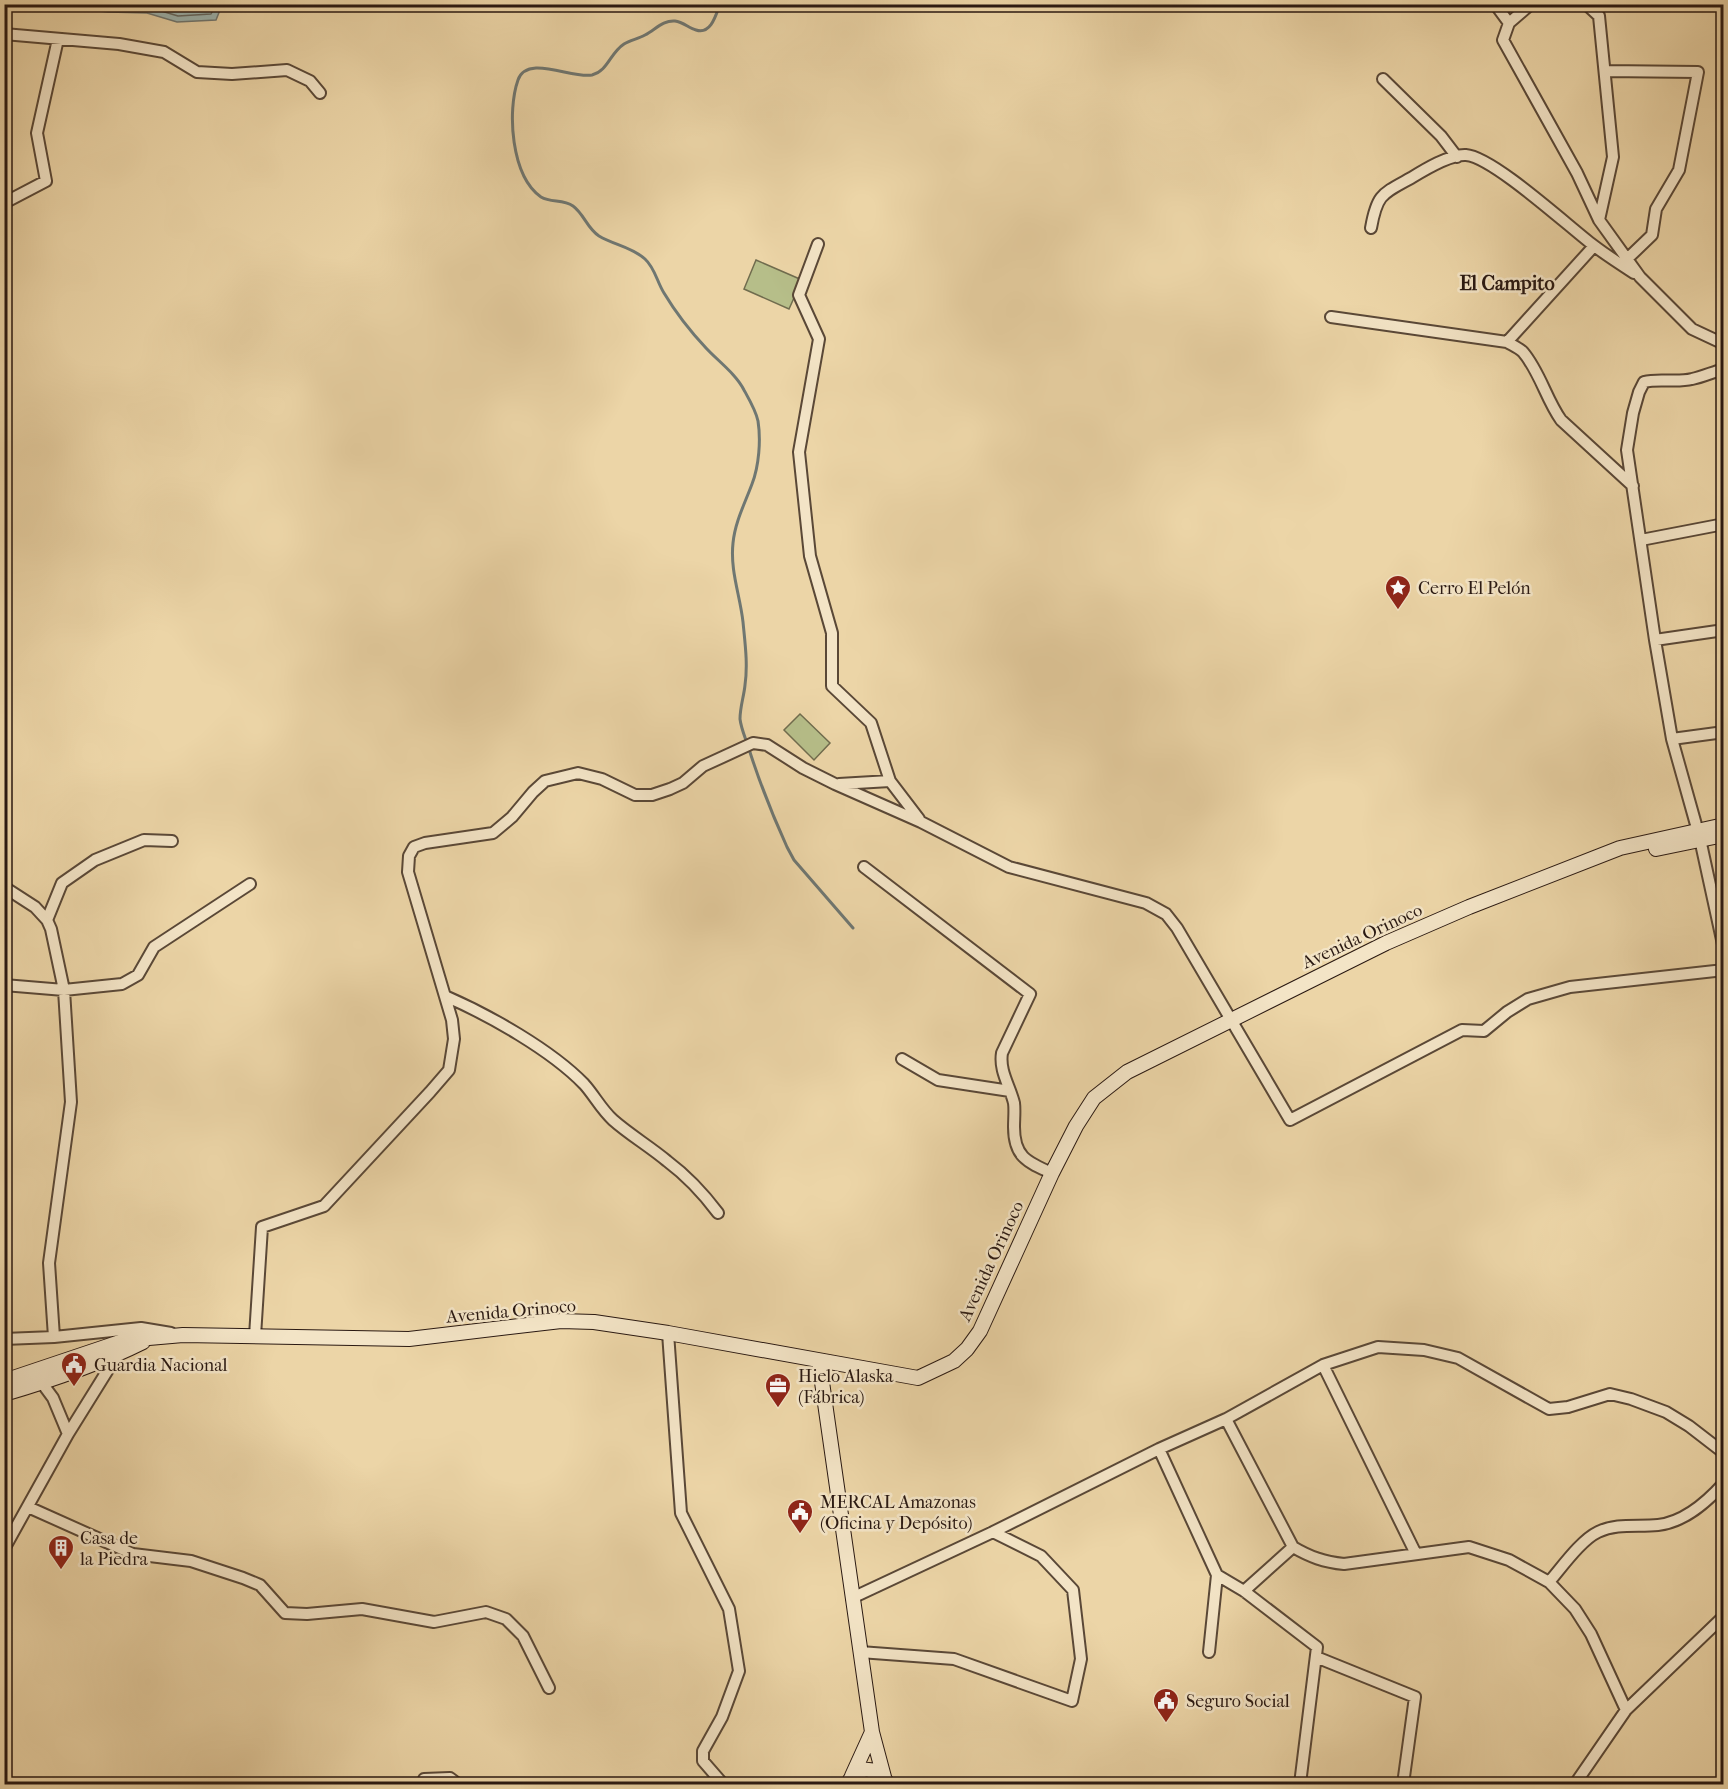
<svg xmlns="http://www.w3.org/2000/svg" width="1728" height="1789" viewBox="0 0 1728 1789" font-family="'IM FELL French Canon',serif">
<rect width="100%" height="100%" fill="#ecd5a7"/>
<filter id="stains"><feTurbulence type="fractalNoise" baseFrequency=".00333" numOctaves="4"/><feColorMatrix values="0 0 0 0 .2 0 0 0 0 .09 0 0 0 0 .02 0 0 0 .5 -.17"/></filter>
<radialGradient id="worn" r=".72"><stop offset=".6" stop-color="#630" stop-opacity="0"/><stop offset="1" stop-color="#630" stop-opacity=".3"/></radialGradient>
<!-- green -->
<path fill="#b6be89" stroke="#706c4e" stroke-width="1.5" d="M756 260 802 280 789 309 744 289Z
M800 714 830 743 814 760 784 730Z"/>
<!-- water -->
<path fill="#9db6b2" stroke="#6f7772" stroke-width="1.5" d="M70 5V4L222 5 216 20 177 22 147 13 108 12 71 8Z"/>
<g fill="none" stroke-linecap="round" stroke-linejoin="round">
<!-- shore -->
<path stroke="#646862" stroke-width="1.5" d="M97 4 148 7 178 16 211 14 216 4"/>
<!-- stream -->
<path stroke="#6f7772" stroke-width="3" d="M720 4C716 15 711 35 696 30 689 28 683 22 675 21 663 20 655 30 645 35 638 39 630 40 624 44 610 53 608 71 592 75 572 79 527 54 518 80 507 111 511 176 541 197 551 203 563 199 573 206 584 214 587 228 599 236 614 245 632 247 645 259 655 268 657 282 664 293 676 313 690 331 706 348 718 361 736 374 744 390 749 399 756 411 758 421 761 440 759 466 752 484 745 503 735 522 733 543 730 571 740 595 743 622 745 643 748 664 745 685 744 696 740 707 740 719 741 728 745 737 748 746 759 781 772 814 787 847L794 860 853 928"/>
<defs>
<path id="street" d="M1495 4 1509 23
M1531 4 1509 23 1503 40 1577 173 1599 220 1640 277 1692 329 1724 344
M1586 4 1599 16 1613 157 1599 220
M4 34 119 44 164 52 197 72 232 74 287 70 310 81 320 93
M1605 71 1698 72 1679 170 1656 209 1652 235 1627 259
M1383 79 1441 136 1457 157
M4 203 46 181 37 133 58 39
M1371 228C1377 194 1382 194 1411 178 1424 170 1450 154 1466 155 1493 157 1568 226 1593 245 1606 255 1620 264 1634 273
M818 244 799 295 819 339 799 452 810 556 832 633V686L871 723 890 781 919 819
M1331 317 1507 342C1512 345 1519 348 1523 352 1540 372 1546 399 1561 420L1633 486
M1507 342 1594 246
M1724 369C1713 372 1702 377 1692 379 1676 383 1659 378 1644 382L1639 392 1633 413 1627 450 1655 640 1672 739 1700 839 1724 949
M1641 540 1724 524
M1655 640 1724 630
M1672 739 1724 732
M839 784 890 781
M864 867 1030 994 1002 1053C999 1071 1010 1086 1014 1103 1015 1110 1014 1119 1014 1127 1014 1156 1026 1162 1052 1173
M4 887 35 907 47 920 51 929 64 990 71 1102 49 1263 54 1337
M47 920 62 883 95 860 144 840 172 841
M4 985 64 990 122 984 138 975 154 947 250 884
M445 996C489 1015 551 1050 584 1084 594 1095 601 1109 613 1120 630 1135 649 1146 667 1161 687 1176 703 1193 718 1213
M902 1059 938 1080 1010 1091
M668 1333 681 1513 729 1609 739 1671 722 1717 703 1751V1761L723 1784
M255 1336 262 1227 324 1206 430 1092 449 1070 454 1039 452 1020 408 872 409 856 414 847 425 843 493 833 512 817 533 792 545 781 578 773 602 779 635 795H652L670 789 683 783 703 766 753 743 767 745 803 768 835 784 921 822 1009 867 1146 903 1166 914 1177 928 1290 1120 1462 1030 1484 1031 1507 1012 1528 999 1570 987 1724 970
M4 1339 54 1337 141 1328 171 1333
M1323 1365 1416 1554
M39 1379 53 1398 68 1434
M1226 1419 1293 1547C1310 1557 1324 1562 1344 1564L1469 1547 1509 1560 1549 1582 1575 1609 1591 1634 1626 1710
M1159 1449 1217 1575 1244 1591 1317 1647 1300 1784
M28 1507 133 1554 191 1561 243 1578 260 1585 285 1613 307 1614 362 1609 434 1622 486 1612 506 1619 523 1636 549 1688
M4 1549 68 1434 119 1352
M1549 1582C1562 1567 1581 1540 1598 1532 1617 1523 1637 1527 1658 1525 1685 1522 1707 1502 1724 1483
M1244 1591 1293 1547
M852 1598 993 1532 1159 1449 1226 1419 1323 1365 1378 1347 1424 1350 1458 1358 1549 1409 1568 1407 1610 1394 1631 1399 1666 1412 1689 1426 1724 1453
M860 1652 954 1659 1072 1701 1081 1659 1073 1590 1041 1556 993 1532
M1209 1652 1217 1575
M1316 1657 1415 1697 1403 1784
M424 1779 450 1778 458 1784
M1575 1784 1626 1710 1724 1616"/>
<path id="secondary" d="M1656 849 1724 835
M819 1361 872 1732 884 1777
M4 1381 126 1340 183 1335 409 1339 561 1321 594 1322 668 1333 918 1378 954 1361 967 1349 980 1331 1052 1173 1076 1126 1094 1098 1127 1072 1386 943 1469 907 1620 848 1724 825
M4 1394C52 1380 99 1364 143 1342
M852 1776 872 1732
M848 1784C855 1766 875 1765 886 1781"/>
</defs>
<!-- street casing -->
<use href="#street" stroke="#5a4837" stroke-width="14"/>
<!-- secondary casing -->
<use href="#secondary" stroke="#2a1912" stroke-width="16"/>
<!-- street -->
<use href="#street" stroke="#f3e4c6" stroke-width="10"/>
<!-- secondary -->
<use href="#secondary" stroke="#f3e4c6" stroke-width="14"/>
</g>
<!-- icons -->
<defs>
<symbol id="sight-pin" viewBox="-11 -11 22 30"><path d="M0 17L-7.5 6A9.5 9.5 0 1 1 7.5 6Z" fill="#8f2418" stroke="#f3e4c6"/><path d="M0-6L1.8-2.2L6-1.7L2.9 1.2L3.7 5.4L0 3.3L-3.7 5.4L-2.9 1.2L-6-1.7L-1.8-2.2Z" fill="#fff"/></symbol>
<symbol id="civic-pin" viewBox="-11 -11 22 30"><path d="M0 17L-7.5 6A9.5 9.5 0 1 1 7.5 6Z" fill="#8f2418" stroke="#f3e4c6"/><path d="M-.6-6.5H3V-4.5H.6V-3L4-1V1h2V6H-6V1h2V-1L-.6-3ZM-1.2 2.5V6h2.4V2.5Z" fill="#fff"/></symbol>
<symbol id="office-pin" viewBox="-11 -11 22 30"><path d="M0 17L-7.5 6A9.5 9.5 0 1 1 7.5 6Z" fill="#8f2418" stroke="#f3e4c6"/><path d="M-6-3h4V-5.5h4V-3h4V5H-6ZM-1-4.5V-3h2v-1.5ZM-6 0V1H6V0Z" fill="#fff"/></symbol>
<symbol id="building-pin" viewBox="-11 -11 22 30"><path d="M0 17L-7.5 6A9.5 9.5 0 1 1 7.5 6Z" fill="#8f2418" stroke="#f3e4c6"/><path d="M-4-6H4V6H1V3H-1V6H-4ZM-2.5-4.3h1.7v1.8h-1.7ZM.8-4.3h1.7v1.8H.8ZM-2.5-1h1.7V.8h-1.7ZM.8-1h1.7V.8H.8Z" fill="#fff"/></symbol>
</defs>
<g fill-rule="evenodd">
<use href="#sight-pin" x="1383" y="573" width="30" height="40"/>
<use href="#civic-pin" x="59" y="1350" width="30" height="40"/>
<use href="#office-pin" x="763" y="1371" width="30" height="40"/>
<use href="#civic-pin" x="785" y="1497" width="30" height="40"/>
<use href="#building-pin" x="46" y="1533" width="30" height="40"/>
<use href="#civic-pin" x="1151" y="1686" width="30" height="40"/>
</g>
<g text-anchor="middle" stroke-width="5" stroke-linejoin="round" paint-order="stroke">
<!-- poi labels -->
<g font-size="18" fill="#2a1912" stroke="#f3e4c6" text-anchor="start">
<text x="1418" y="594">Cerro El Pelón</text>
<text x="94" y="1371">Guardia Nacional</text>
<text x="798" y="1382">Hielo Alaska<tspan x="798" dy="21">(Fábrica)</tspan></text>
<text x="820" y="1508">MERCAL Amazonas<tspan x="820" dy="21">(Oficina y Depósito)</tspan></text>
<text x="80" y="1544">Casa de<tspan x="80" dy="21">la Piedra</tspan></text>
<text x="1186" y="1707">Seguro Social</text>
</g>
<!-- street labels -->
<g font-size="18" fill="#2a1912" stroke="#f3e4c6">
<text transform="translate(1362 936) rotate(-25)" y="6">Avenida Orinoco</text>
<text transform="translate(991 1261) rotate(-65)" y="6">Avenida Orinoco</text>
<text transform="translate(511 1311) rotate(-5)" y="6">Avenida Orinoco</text>
</g>
<!-- neighbourhood labels -->
<g font-size="20" font-weight="bold" fill="#2a1912" stroke="#f3e4c6">
<text x="1507" y="290">El Campito</text>
</g>
</g>
<!-- margin -->
<rect width="1728" height="1789" fill="none" stroke="#ecd5a7" stroke-width="24"/>
<rect x="6" y="6" width="1716" height="1777" fill="none" stroke="#2a1912" stroke-width="3"/>
<rect x="12" y="12" width="1704" height="1765" fill="none" stroke="#2a1912" stroke-width="1.5"/>
<rect width="100%" height="100%" filter="url(#stains)"/>
<rect width="100%" height="100%" fill="url(#worn)"/>
</svg>
